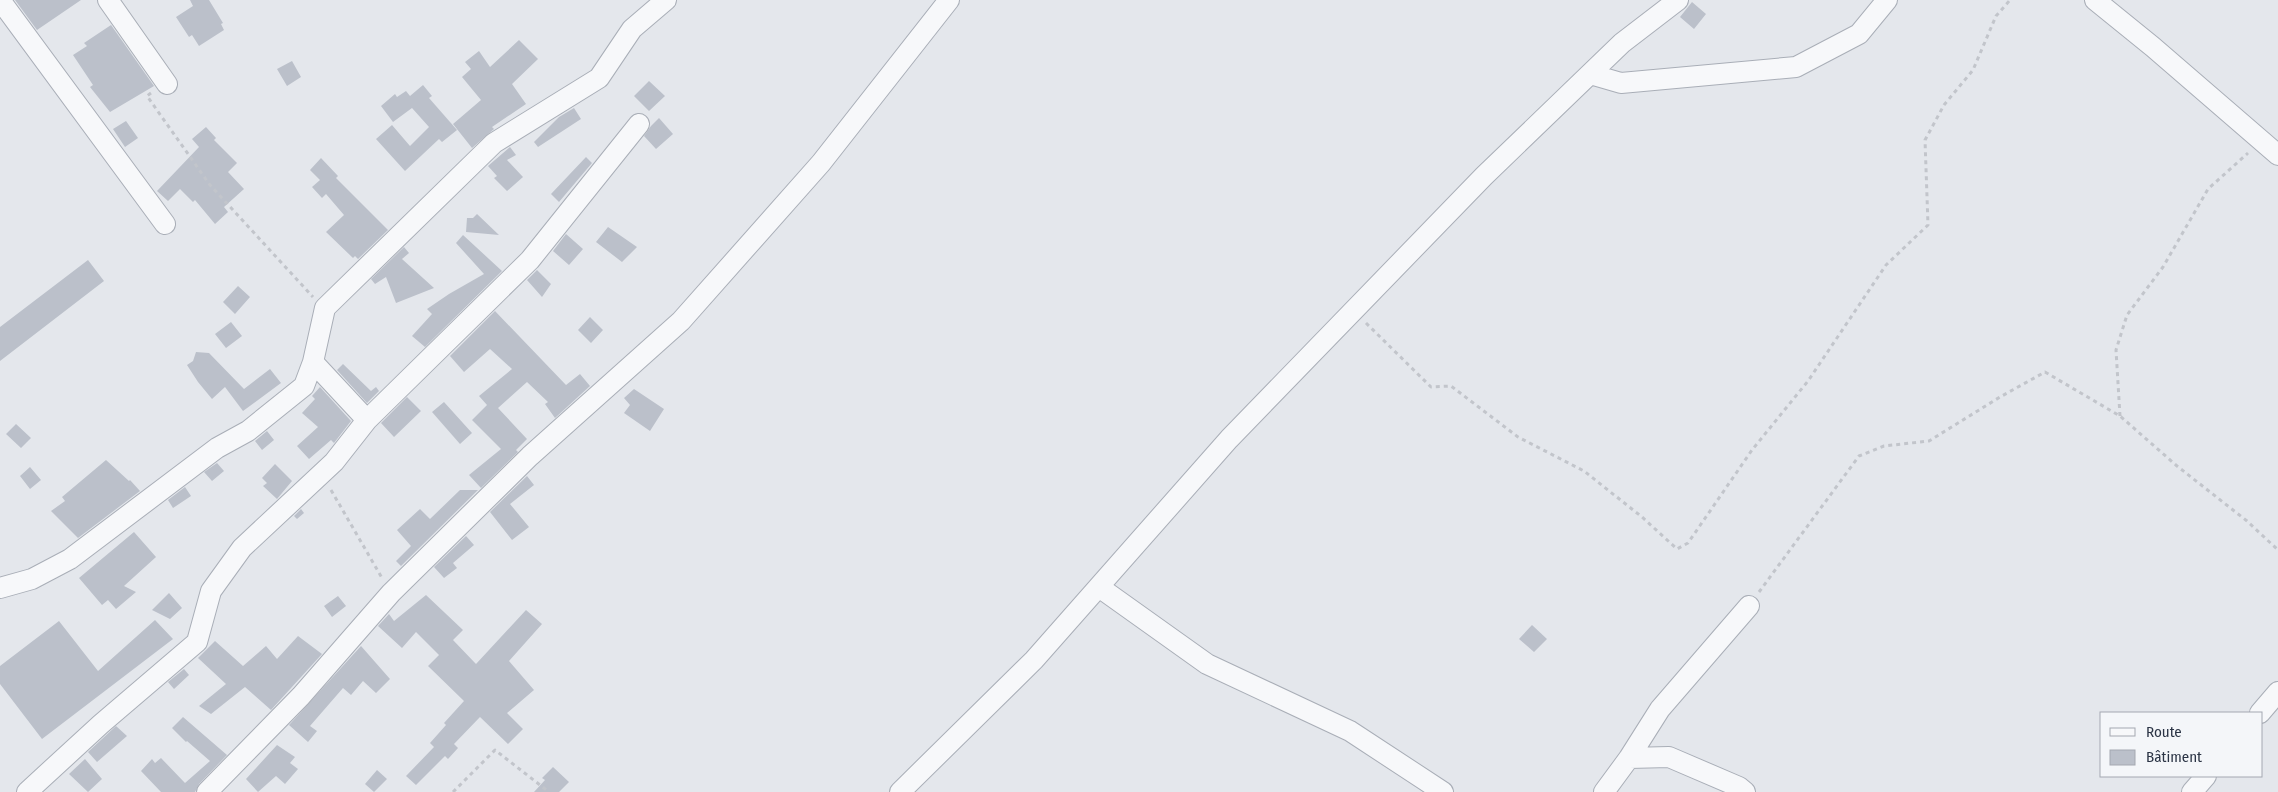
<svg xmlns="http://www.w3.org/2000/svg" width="2278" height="792" viewBox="0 0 2278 792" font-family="'Fira Sans Condensed',sans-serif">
<rect width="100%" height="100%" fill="#e4e7ec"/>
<!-- building -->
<path fill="#bbc0ca" d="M15 0H81L37 30Z
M190 0H209L223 23 221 24 224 30 199 46 192 35 189 37 176 17 193 6Z
M1692 2 1706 14 1694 29 1680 17Z
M111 25 154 86 110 112 90 87 93 85 73 55 87 46 84 43Z
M519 40 538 59 512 84 526 104 492 127 494 129 472 148 453 124 481 100 462 77 471 69 465 62 479 51 490 67Z
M292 61 301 77 287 86 277 69Z
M649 81 665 96 649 111 634 96Z
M423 85 432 96 429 98 457 130 442 142 439 139 405 171 376 139 392 125 410 146 429 127 412 108 393 122 381 106 395 94 397 97 406 91 410 96Z
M574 108 581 119 538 147 534 142 559 117Z
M659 118 673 134 656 149 644 136 651 126Z
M126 121 138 138 125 147 113 129Z
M206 127 216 138 214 140 237 163 228 172 244 189 224 207 228 212 215 224 195 200 193 202 180 189 168 201 157 191 199 147 192 139Z
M510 147 516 155 507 160 523 177 507 191 494 178 497 176 488 166Z
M586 157 592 163 559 202 551 194Z
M321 158 338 176 336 178 388 230 358 259 355 256 353 258 326 232 344 215 326 194 322 198 312 187 320 180 310 170Z
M477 214 499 235 466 232 467 218H473Z
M608 227 637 247 622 262 596 242Z
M566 234 583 249 569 265 553 251Z
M463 235 502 271 425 347 412 336 432 314 427 309 449 294 484 274 456 243Z
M404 247 409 253 402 259 434 288 396 303 386 277 375 284 371 279Z
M88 260 104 281 0 361V327Z
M537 270 551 284 542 297 527 280Z
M238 286 250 297 235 314 223 302Z
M495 311 566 385 580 374 590 386 555 418 545 404 548 402 527 382 498 408 527 439 516 450 518 452 481 488 469 475 501 449 472 420 487 405 479 396 512 369 490 349 464 372 450 356Z
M590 317 603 330 591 343 578 330Z
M231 322 242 336 226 348 215 334Z
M196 352 209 353 244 389 270 369 281 383 243 411 225 387 212 399 198 382 187 365 193 361Z
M343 364 371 391 376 387 379 391 367 403 337 370Z
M320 387 351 421 334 443 331 440 309 459 297 446 318 427 302 413 315 399 312 396Z
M634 389 664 409 650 431 624 413 630 405 624 398Z
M407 397 421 411 394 437 381 423Z
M444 402 472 433 460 444 432 412Z
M16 424 31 438 21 448 6 434Z
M267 431 274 440 262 450 255 441Z
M106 460 129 481 130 480 140 491 78 538 51 511 65 501 62 497Z
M217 463 224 471 212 481 204 472Z
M275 464 292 481 277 499 263 486 267 483 262 478Z
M30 467 41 480 30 489 20 476Z
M527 476 534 485 510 504 529 527 512 540 490 512Z
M185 487 191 496 173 508 168 500Z
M460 490H478L401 566 396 561 411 546 397 530 420 509 430 519Z
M301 509 304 513 297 519 294 516Z
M134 532 156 557 124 586 136 592 116 609 108 600 102 605 79 578Z
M466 536 474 545 453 563 457 568 444 578 434 567Z
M169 593 182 608 170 619 152 610Z
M426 595 463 630 453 640 476 664 526 610 542 624 509 661 534 690 507 713 523 729 508 744 480 717 454 744 458 748 448 759 445 756 416 785 406 776 434 747 430 743 446 725 444 723 464 701 428 666 439 655 416 632 402 648 378 626 389 614 394 621Z
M338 596 346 606 332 617 324 606Z
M155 620 173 639 42 739 0 684V666L59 621 98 671Z
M1532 625 1547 639 1534 652 1519 639Z
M298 636 322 654 271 710 245 687 211 714 199 706 226 684 198 658 215 641 243 666 266 646 277 659Z
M361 646 390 679 376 693 363 681 351 695 343 688 310 726 317 731 308 742 289 725Z
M184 669 189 675 174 689 168 682Z
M183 717 227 755 199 784 195 792H161L141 771 152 759 155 763 161 758 185 783 210 761 187 741 186 742 172 728Z
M116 726 127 736 97 762 88 752Z
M277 745 295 757 290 763 298 769 285 784 276 776 258 792 246 779Z
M85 759 102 779 88 792 69 774Z
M553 767 569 782 559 792H534L545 780 542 778Z
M377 770 387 779 374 792 365 784Z"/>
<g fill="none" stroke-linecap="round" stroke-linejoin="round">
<defs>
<path id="minor" d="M0 0 165 224
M108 0 167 84
M2095 0 2153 47 2278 155
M1590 74 1621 83 1796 67 1859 34 1887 0
M367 420 530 260 639 124
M1099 587 1207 664 1350 731 1443 792
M0 588 32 579 70 559 217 448 248 431 304 386 313 362 325 308 494 143 599 78 632 29 666 0
M2260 713 2278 692
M1629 758 1660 709 1749 606
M27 792 101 724 197 642 211 591 242 548 334 462 367 420 313 362
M207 792 301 696 391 593 530 456 681 321 821 163 949 0
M900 792 1034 660 1229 439 1484 176 1622 43 1678 0
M1604 792 1629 758 1669 757 1739 787 1745 792
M2192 792 2206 776"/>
</defs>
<!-- minor casing -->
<use href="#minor" stroke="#a9aeb7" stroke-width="22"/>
<!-- path -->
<path stroke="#c2c5cb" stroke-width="3" stroke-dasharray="4 4" stroke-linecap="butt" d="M151 93 147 96 210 185 313 297
M1366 323 1431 387 1451 386 1518 437 1584 471 1642 517 1677 549 1688 543 1752 450 1808 381 1886 265 1928 225 1925 140 1944 105 1973 70 1996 16 2010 0
M2120 416 2116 350 2127 315 2163 267 2208 189 2248 153
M331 490 382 578
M1759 592 1859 456 1884 446 1929 441 2000 397 2045 372 2120 416 2177 466 2247 521 2278 550
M453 792 495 750 549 792"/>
<!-- minor -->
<use href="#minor" stroke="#f7f8fa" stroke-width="20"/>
</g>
<!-- legend -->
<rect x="2100" y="712" width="162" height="65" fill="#f4f6f9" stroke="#a4a8b1"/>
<rect x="2110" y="728" width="25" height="8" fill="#f7f8fa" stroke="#a4a8b1"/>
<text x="2146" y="737" font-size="15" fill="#2b3445">Route</text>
<rect x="2110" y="750" width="25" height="15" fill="#bbc0ca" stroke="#a4a8b1"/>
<text x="2146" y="762" font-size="15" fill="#2b3445">Bâtiment</text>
</svg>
